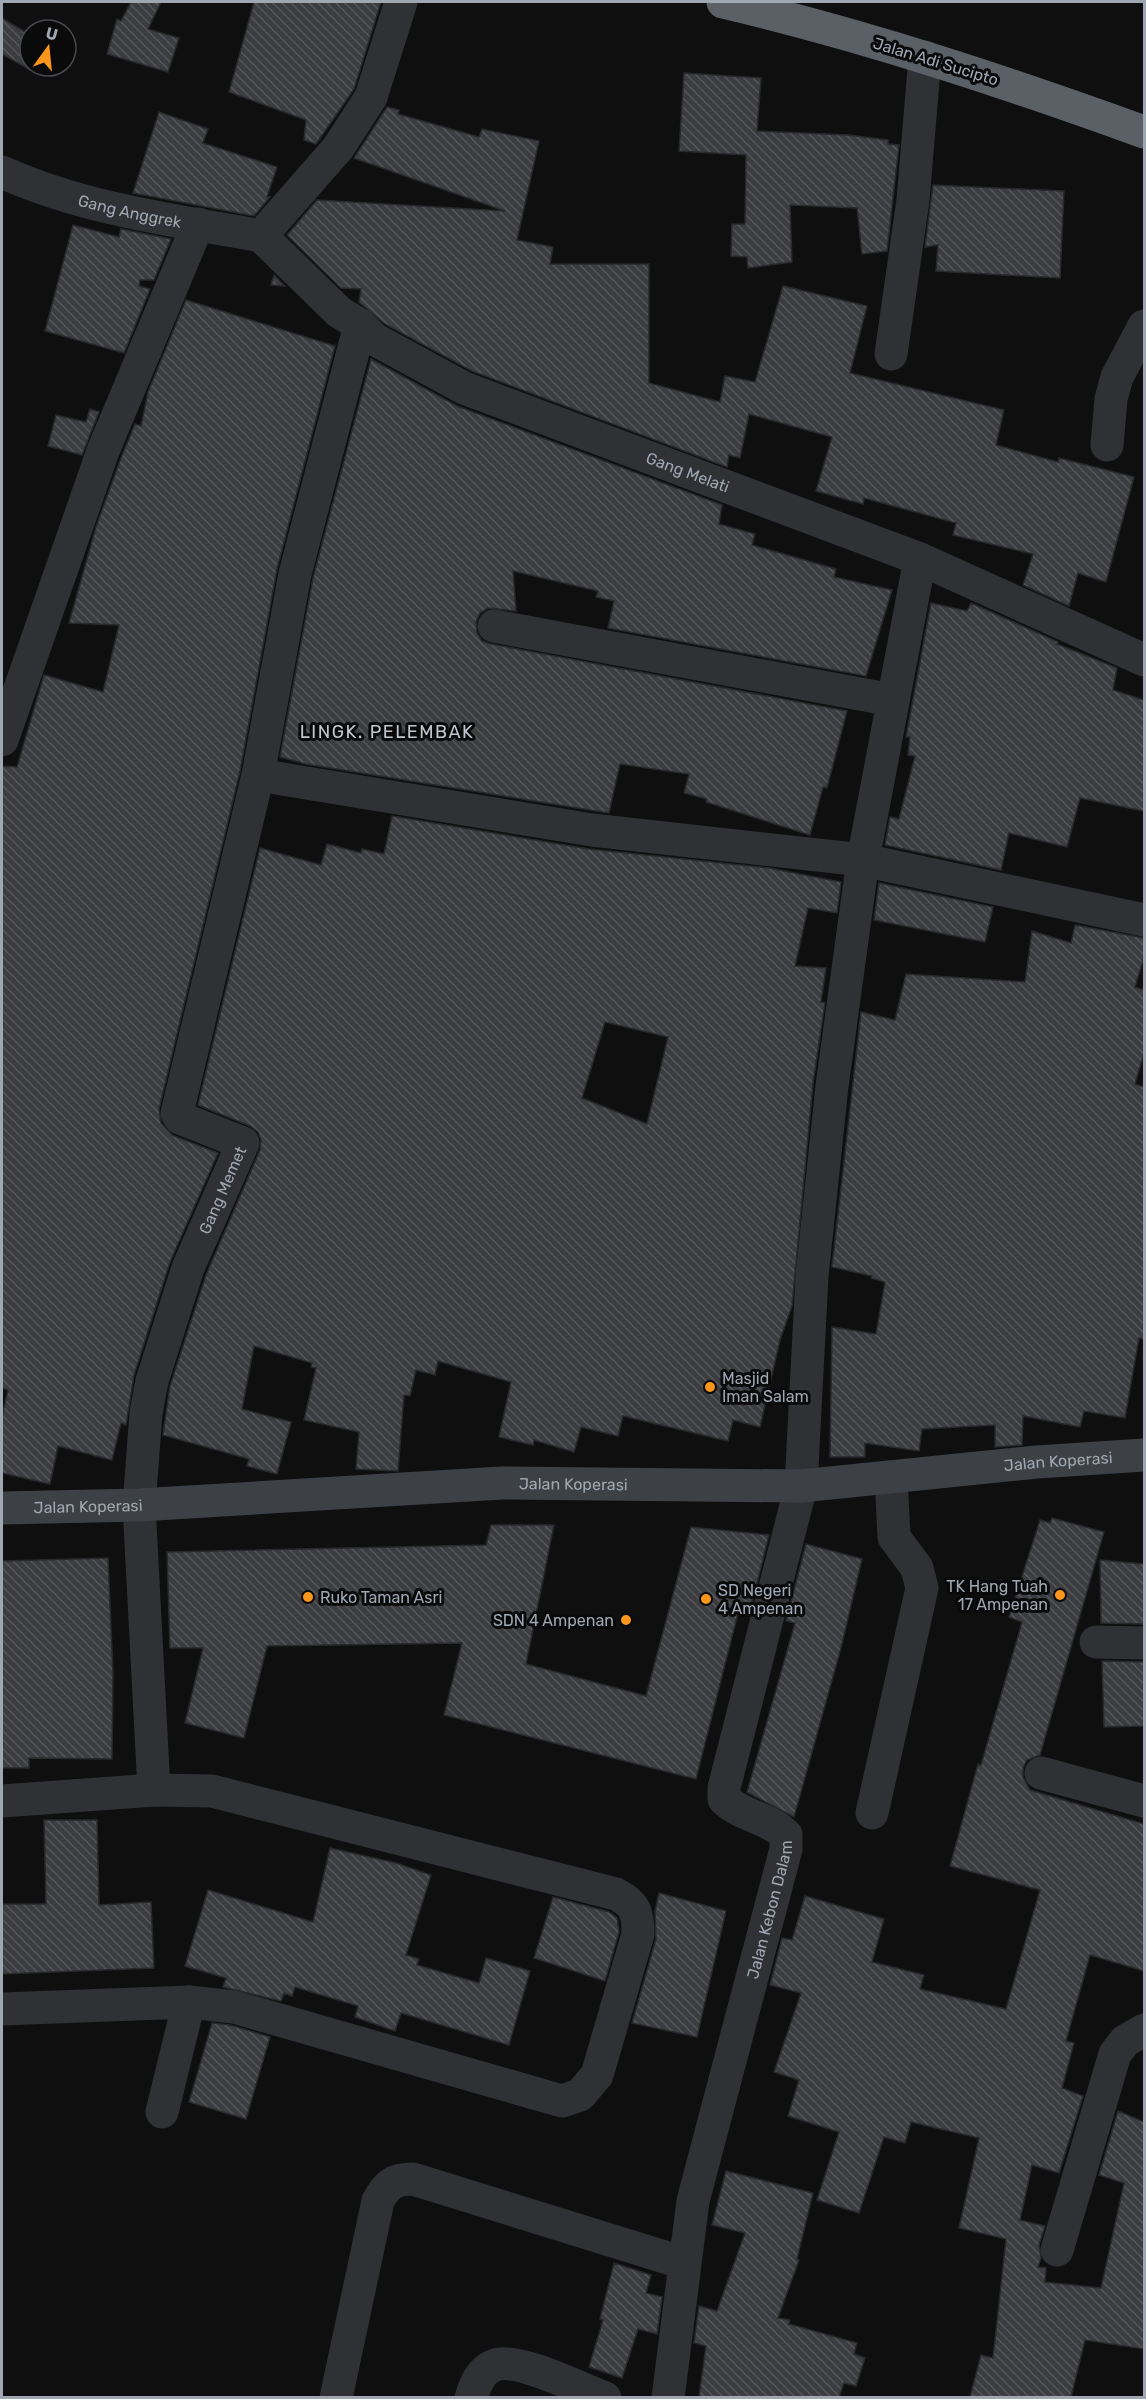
<svg xmlns="http://www.w3.org/2000/svg" width="1146" height="2399" viewBox="0 0 1146 2399" font-family="Rubik,sans-serif">
<defs>
<pattern id="building-back-hatch" width="6" height="6" patternUnits="userSpaceOnUse" patternTransform="scale(1.5)"><rect width="6" height="6" fill="#3b3d40"/><path d="M-1 5l2 2M0 0l6 6M5-1l2 2" fill="none" stroke="#545659"/></pattern>
</defs>
<rect width="100%" height="100%" fill="#0f0f10"/>
<!-- building -->
<path fill="url(#building-back-hatch)" stroke="#29292c" stroke-width="1.5" fill-rule="evenodd" d="M131 2H161L148 29 179 38 168 72 107 54 117 19 121 21Z
M254 2H381L354 89 316 144 304 140 306 120 229 92Z
M2 18 30 35V70L2 54Z
M684 73 761 78 757 131 848 135 888 140V144L899 145 887 251 862 254 857 208 790 205 792 262 748 268 747 257 731 256 732 224H745L746 155 679 151Z
M387 107 399 110 398 114 479 137 482 129 539 141 517 240 553 247 550 264H649V383L720 402 725 376 755 382 783 286 867 306 850 373 1004 410 996 445 1058 462 1059 458 1134 477 1106 582 1078 573 1069 606 1023 585 1033 554 953 535 956 523 864 498 863 504 816 491 832 437 749 414 740 458 729 455 727 467 472 371 385 324 359 302 361 289 341 288 287 235 317 200 505 211 354 158Z
M159 112 208 129 203 143 277 167 267 197H270L254 216 133 193Z
M933 185 1064 191 1060 278 936 271 938 245 925 247Z
M73 225 119 237 121 229 171 239 154 280H140L139 286 150 289 124 353 45 331Z
M274 275 285 286 271 285Z
M186 300 335 346 277 569 240 771 159 1109 161 1123 172 1135 218 1153 170 1262 134 1375 126 1425 121 1423 112 1460 58 1446 50 1484 2 1473V1416L8 1390 2 1388V766L17 767 44 675 103 692 119 625 69 623 96 527 121 458 135 424 141 426 148 392Z
M371 359 457 406 722 505 719 524 755 534 752 545 836 569 834 577 892 590 866 676 608 628 614 601 596 597 598 591 513 571 516 611 488 608 480 613 476 622 477 633 482 641 491 644 847 711 827 788 823 787 810 835 706 802 707 799 684 793 689 774 620 764 609 813 306 764 280 757 313 578Z
M90 409 99 412 82 455 48 446 56 415 86 422Z
M931 603 967 611 971 603 1058 642 1057 644 1117 668 1113 690 1144 700V811L1080 798 1067 847 1009 833 1001 870 885 845 890 817 899 819 915 756 908 755 910 737H906Z
M392 816 589 849 769 868 841 882 837 913 808 908 795 966 826 968 821 1002 825 1003 813 1083 792 1306 780 1340 760 1427 733 1420 728 1441 623 1416 618 1436 581 1427 574 1452 534 1440 533 1445 499 1437 511 1382 438 1361 435 1375 416 1370 410 1396 404 1395 398 1471 356 1469 359 1432 304 1420 316 1368 311 1367 312 1363 254 1346 242 1409 291 1422 277 1474 247 1466 249 1459 163 1435 170 1386 206 1275 260 1150 261 1140 258 1132 250 1126 198 1105 260 848 321 865 327 844 361 853 362 849 384 854ZM605 1022 668 1037 647 1124 582 1098Z
M879 883 993 907 985 942 874 920Z
M1075 925 1144 938V957L1135 987 1144 990V1053L1135 1084 1144 1087V1339L1139 1338 1125 1418 1084 1411 1080 1427 1023 1416 1022 1445 995 1447V1425L922 1429 919 1451 865 1443V1457H830L832 1327 876 1334 885 1282 871 1278 872 1276 832 1267 861 1012 895 1020 906 974 1025 982 1032 931 1071 943Z
M1052 1518 1104 1532 1040 1755 1027 1760 1023 1768V1777L1030 1790 1144 1824V1971L1090 1955 1066 2041 1074 2043 1062 2088 1083 2096 1059 2173 1032 2165 1020 2220 1045 2226 1039 2245 1041 2258 1038 2267 1046 2268 1045 2282 1101 2288 1124 2183 1099 2175 1118 2111 1144 2122V2349L1085 2340 1071 2397H970L981 2355 993 2358 1006 2239 959 2228 979 2138 911 2122 905 2143 884 2137 859 2213 817 2200 839 2132 788 2116 799 2080 774 2072 801 1993 770 1985 782 1938 792 1940 805 1896 884 1919 872 1962 924 1975 920 1989 1006 2009 1040 1890 950 1866 978 1764 981 1765 1022 1622 1009 1617 1040 1520 1050 1523Z
M491 1525H554L526 1664 646 1696 691 1527 769 1535 750 1611 739 1609 696 1779 444 1715 462 1643 267 1646 244 1738 185 1723 203 1648H170L167 1552 486 1545Z
M806 1544 862 1559 841 1648 794 1817 747 1792 795 1623 786 1621Z
M108 1558 113 1674 112 1759 29 1758V1768H2V1561Z
M1100 1560 1144 1564V1624L1101 1623Z
M1102 1661 1144 1662V1726L1104 1727Z
M44 1820H97L99 1905 151 1902 154 1968 2 1974V1904H46Z
M330 1848 396 1863 431 1875 406 1955 419 1959 417 1965 479 1983 486 1958 530 1971 509 2045 401 2013 395 2031 355 2017 358 2006 295 1987 292 1996 284 1993 281 2001 223 1987 226 1978 185 1966 208 1890 313 1922Z
M659 1893 726 1911 697 2037 632 2023 656 1939 655 1911Z
M553 1897 609 1912 617 1918 619 1932 605 1981 534 1958Z
M212 2023 230 2025 270 2037 246 2119 189 2102Z
M726 2171 813 2193 797 2259 799 2260 778 2318 790 2320 789 2324 857 2343 854 2354 865 2358 856 2386 844 2383 839 2397H699L706 2346 694 2343 699 2306 717 2311 745 2233 712 2225Z
M614 2263 651 2275 646 2293 662 2297 657 2334 638 2329 622 2378 589 2367 603 2320 600 2319Z"/>
<g fill="none" stroke-linecap="round" stroke-linejoin="round">
<!-- street -->
<g stroke="#303135" stroke-width="33">
<path id="s1" d="M2 172C84 209 173 220 261 236"/>
<path id="s2" d="M261 236 339 312 360 325 374 339 464 388 920 559 1144 660"/>
<path d="M261 236 338 148 371 97 401 2"/>
<path d="M891 354 913 200 925 57"/>
<path d="M1107 445 1111 399 1117 377 1144 326"/>
<path d="M494 626 892 700"/>
<path d="M2 740 103 451 198 224"/>
<path d="M258 775 592 830 863 860 1144 920"/>
<path d="M1096 1642 1144 1643"/>
<path d="M1041 1773 1144 1801"/>
<path id="s3" d="M154 1790 139 1505 146 1413 152 1381 188 1268 243 1143 180 1118 177 1113 258 775 295 574 360 325"/>
<path d="M2 1801 154 1790 212 1791 616 1894C635 1904 638 1912 638 1934L597 2075 580 2095 562 2101 234 2007 189 2002 2 2009"/>
<path d="M872 1813 922 1588 917 1568 894 1537 891 1477"/>
<path d="M162 2112 189 2002"/>
<path d="M1057 2250 1115 2054 1125 2041 1144 2030"/>
<path d="M336 2398 378 2201C387 2184 394 2179 413 2179L684 2263"/>
<path d="M471 2398C475 2384 481 2370 495 2365 518 2357 581 2389 605 2398"/>
<path id="s4" d="M668 2398 693 2201 786 1849V1835C768 1817 741 1816 724 1799V1788L801 1486 812 1276 832 1086 863 860 920 559"/>
</g>
<!-- secondary -->
<path stroke="#3d4045" stroke-width="33" id="s5" d="M2 1508 139 1505 502 1483 801 1486 1037 1462 1144 1455"/>
<!-- highway -->
<path stroke="#5b6067" stroke-width="33" d="M723 2C867 36 1006 82 1144 132"/>
</g>
<!-- markers -->
<g fill="#fb961c" stroke="#0a0a0b" stroke-width="2">
<circle cx="710" cy="1387" r="6"/>
<circle cx="1060" cy="1595" r="6"/>
<circle cx="308" cy="1597" r="6"/>
<circle cx="706" cy="1599" r="6"/>
<circle cx="626" cy="1620" r="6"/>
</g>
<g text-anchor="middle" stroke-width="6" stroke-linejoin="round" paint-order="stroke">
<!-- street labels -->
<g font-size="16" fill="#9fa7b2" stroke="#0a0a0b">
<text transform="translate(936 61) rotate(17)" y="6">Jalan Adi Sucipto</text>
<text dy="6" stroke="none"><textPath href="#s1" startOffset="134">Gang Anggrek</textPath></text>
<text dy="6" stroke="none"><textPath href="#s2" startOffset="495">Gang Melati</textPath></text>
<text dy="6" stroke="none"><textPath href="#s3" startOffset="614">Gang Memet</textPath></text>
<text dy="6" stroke="none"><textPath href="#s5" startOffset="1058">Jalan Koperasi</textPath></text>
<text dy="6" stroke="none"><textPath href="#s5" startOffset="572">Jalan Koperasi</textPath></text>
<text dy="6" stroke="none"><textPath href="#s5" startOffset="86">Jalan Koperasi</textPath></text>
<text dy="6" stroke="none"><textPath href="#s4" startOffset="500">Jalan Kebon Dalam</textPath></text>
</g>
<!-- poi labels -->
<g font-size="16" fill="#9fa7b2" stroke="#0a0a0b" text-anchor="start">
<text x="722" y="1384">Masjid<tspan x="722" dy="18">Iman Salam</tspan></text>
<text x="1048" y="1592" text-anchor="end">TK Hang Tuah<tspan x="1048" dy="18">17 Ampenan</tspan></text>
<text x="718" y="1596">SD Negeri<tspan x="718" dy="18">4 Ampenan</tspan></text>
<text x="320" y="1603">Ruko Taman Asri</text>
<text x="614" y="1626" text-anchor="end">SDN 4 Ampenan</text>
</g>
<!-- neighbourhood labels -->
<g font-size="18" letter-spacing="1.5" fill="#c0c5ce" stroke="#0a0a0b">
<text x="387" y="738">LINGK. PELEMBAK</text>
</g>
</g>
<!-- border -->
<rect width="1146" height="2399" fill="none" stroke="#9fa7b2" stroke-width="6"/>
<!-- north arrow -->
<g transform="translate(48 48) rotate(15)"><circle r="28" fill="#0a0a0b" stroke="#46494e" stroke-width="1.5"/>
<path d="M0-4.5L10 22L0 15L-10 22Z" fill="#fb961c"/>
<text y="-9" font-size="16" font-weight="bold" text-anchor="middle" fill="#9fa7b2">U</text>
</g>
</svg>
